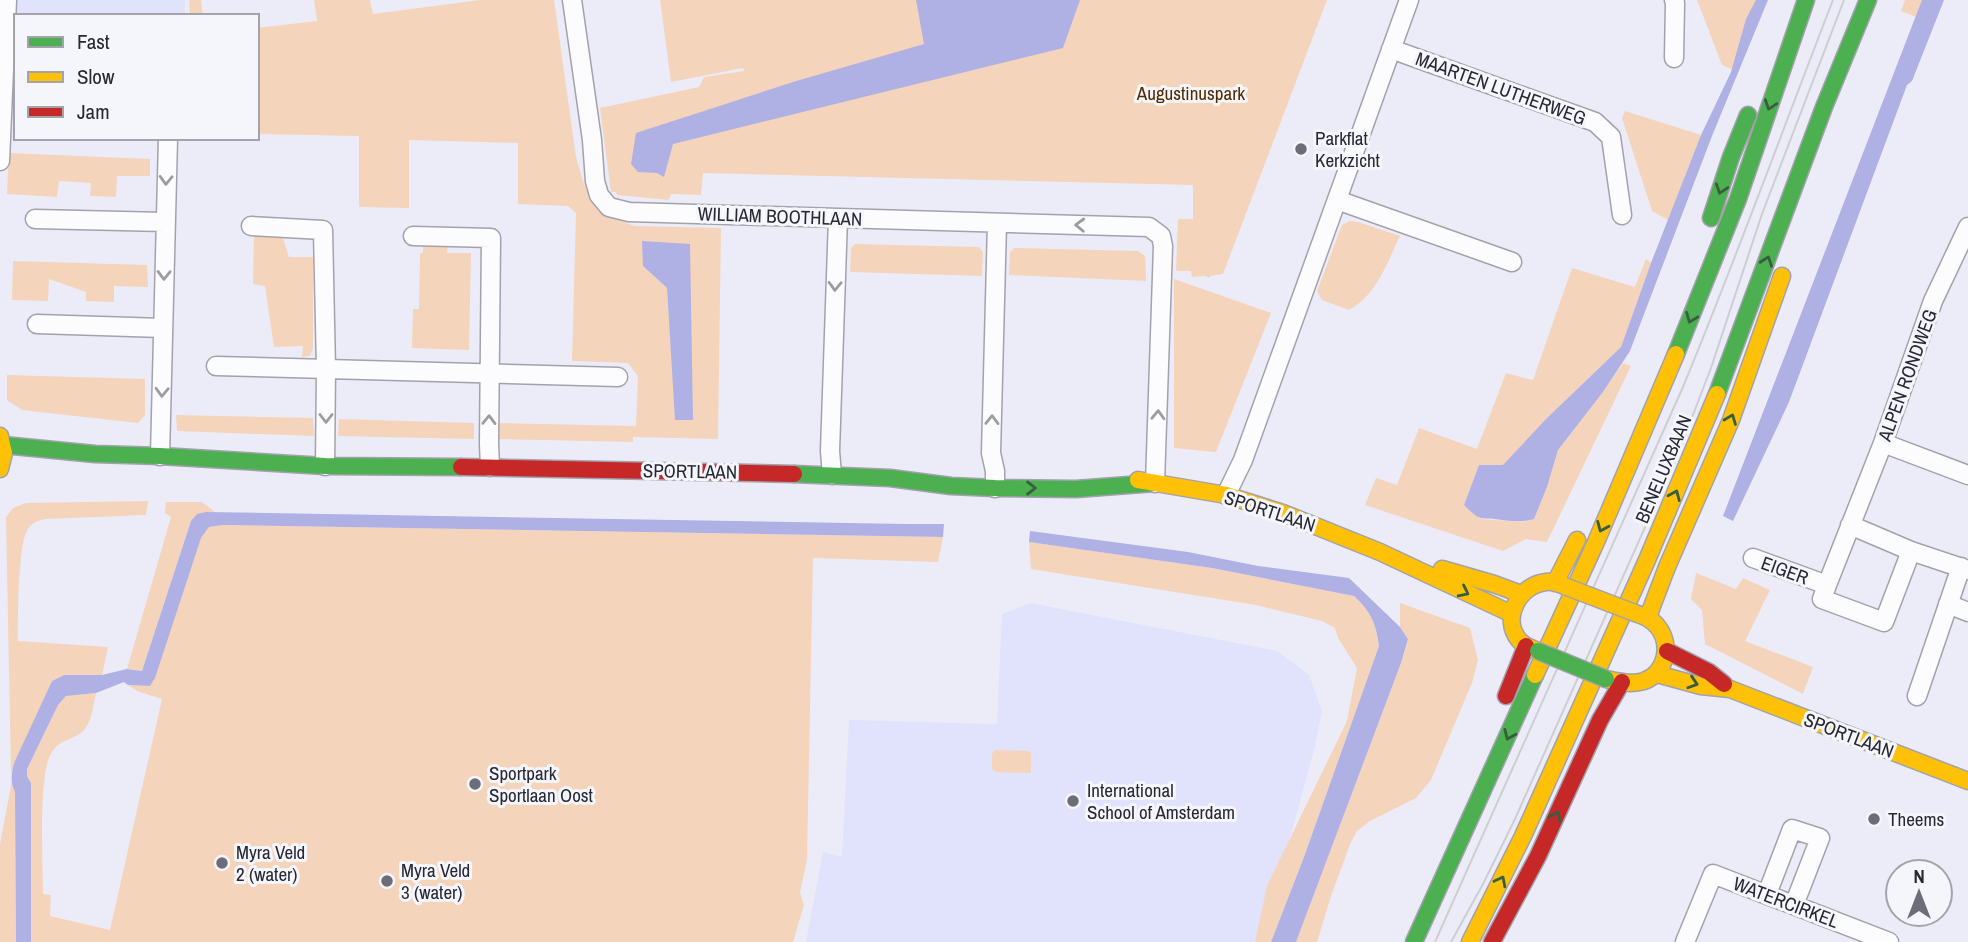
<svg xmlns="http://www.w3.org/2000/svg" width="1968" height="942" viewBox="0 0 1968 942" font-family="'Archivo Narrow',sans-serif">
<rect width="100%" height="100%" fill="#ebecf8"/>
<!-- built -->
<path fill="#e1e2fb" d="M0 0H185V16H16V68H0Z
M1030 603 1277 651 1309 675 1322 711 1314 750 1266 925 1259 942H806L823 852 842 857 849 720 997 724 1002 614Z"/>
<!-- green -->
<path fill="#f5d4bc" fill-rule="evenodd" d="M189 0H201L203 16H190Z
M314 0H370L373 14 480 0H554L576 157 583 181 590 197 600 209 612 217 634 226 721 228 718 439 633 437V442L493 439V423L636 426 638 376 628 363 572 361 576 213 568 206 518 204V143L409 140V208L359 207V136L257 134V28L317 21ZM690 244 676 420 667 288 643 266Z
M660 0H1327L1223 274 1210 276 1209 278 1205 276 1192 277 1191 271H1176L1178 219H1193V185L703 173 701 195 671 194 669 200 617 195 616 192H611L600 108 699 87 704 77 744 71 743 68 671 82Z
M1697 0H1765L1736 71 1722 65Z
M1905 0H1922L1916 17 1901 11Z
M1625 111 1701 135 1668 220 1652 211 1622 118Z
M9 153 150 159V176H117L116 197 90 196 91 183 59 181 57 197 7 194Z
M1350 221 1358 222 1400 236C1387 263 1376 296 1349 310L1322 300 1317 291 1342 225Z
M254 234 282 235 289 257H313V348L310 356 302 357 303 346 274 347 265 286 253 284Z
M855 244 979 247 983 252 982 276 850 272 851 248Z
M423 245H448L447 253H471L469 350 412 348 413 309H419L420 253H423Z
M1014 248 1138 251 1145 256 1146 281 1009 275 1010 252Z
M1646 259 1651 263 1621 347 1546 419 1503 466 1479 465 1464 505 1473 514 1483 519 1522 522 1534 519 1547 487 1558 450 1603 392 1623 363 1631 366 1547 542 1526 539 1503 551 1365 505 1376 478 1397 485 1419 428 1477 449 1506 373 1533 380 1572 268 1635 287Z
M13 261 147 265 148 287 114 286V302L86 301V292L49 279 48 301 12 300Z
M1174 279 1271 313 1216 452 1174 448Z
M7 375 145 379V415L138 423 22 410 7 400Z
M176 415 313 418 314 436 177 431Z
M339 419 474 423V439L338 436Z
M148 501 146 515 45 519C37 521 31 523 27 531 18 545 18 621 18 641L108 647 102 675H64L52 681 11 773 6 517 13 508 26 503Z
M166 502H202L215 512H206L191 521 142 671 127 669 171 517 165 513Z
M223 525 943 537 938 562 813 558 807 859 800 893 804 905 793 942H31V783L27 776V769L58 705 66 696 96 693C93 705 92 725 81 733 68 742 61 738 51 754 38 775 43 865 43 894L51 895 50 916 110 930 162 699 137 691 128 685 150 686 201 538 209 527Z
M1029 542 1212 568 1354 596C1372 613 1375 621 1379 646L1304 857 1271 942H1255L1267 886 1347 721 1357 668 1338 638 1335 628 1322 621 1256 605 1031 569Z
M1696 573 1736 589 1743 578 1770 590 1745 641 1813 667 1803 694 1705 644 1702 610 1691 599Z
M1400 603 1470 628 1478 660 1472 683 1431 780 1416 798 1370 821 1357 831 1351 842 1331 896 1317 942H1296L1401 663 1408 639 1400 627Z
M995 750 1029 751 1031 753V773L995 772 992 769V754Z
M12 780 15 792 16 942H0V844Z"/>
<!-- water -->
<path fill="#afb0e4" d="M916 0H1080L1063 48 673 144 664 177 657 173 638 172 631 164 636 133 793 82 924 44Z
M1756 0H1768L1712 136 1630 351 1603 392 1558 450 1547 487 1534 519C1519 523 1509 521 1494 519 1490 518 1486 519 1482 518 1475 517 1469 510 1464 505L1479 465H1503L1546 419 1621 347 1651 263 1701 135 1731 72 1746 19Z
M1922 0H1944L1912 81 1907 85 1789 402 1733 521 1723 516Z
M642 241 690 244 693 420H675L667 288 643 266Z
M206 512 906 524H944L943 537 223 525 209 527 201 538 155 678 150 686 128 685 124 682 96 693 66 696 58 705 27 769V776L31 783V942H16L15 792C10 781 11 773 15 761L52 681 64 675H102L127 669 142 671 191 521 197 514Z
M1030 531 1188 552 1258 566 1349 578 1400 627 1408 639 1401 663 1296 942H1271L1304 857 1379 646C1376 623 1371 612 1354 596L1212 568 1029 542Z"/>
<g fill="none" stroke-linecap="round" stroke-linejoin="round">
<defs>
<path id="street" d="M572 0 592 140 595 181 599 195 609 207 629 212 1149 227 1161 236 1163 246 1155 483
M1391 49 1595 122 1611 137 1622 215
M1674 58 1675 3 1674 0
M0 161 7 0
M1337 200 1512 262
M35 219 165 222
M251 226 323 230 326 369 325 466
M413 236 491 238 489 444 490 467
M37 324 163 328
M216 366 618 377
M1883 443 1968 475
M160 456 168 138
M832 475 830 451 838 218
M995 488V471L991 453 997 223
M1226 495 1243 460 1409 0
M1850 525 1911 551 1968 570
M1753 558 1827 585 1822 599 1884 622 1911 551
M1827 585 1883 443 1933 301 1968 227
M1948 604 1968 612
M1917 696 1961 567
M1767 894 1792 829 1820 838 1794 905
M1685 942 1713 874 1889 942"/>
<path id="fast" d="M1711 218 1731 157 1748 115
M1676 354 1738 199 1806 0
M1717 394 1824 107 1868 0
M3 445 95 454 160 456 325 466 461 467
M794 474 890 478 951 486 995 488 1076 489 1155 483
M1414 942 1535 675"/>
<path id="slow" d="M0 436 4 453 0 469
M1138 480 1226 495 1283 513 1380 552 1512 614
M1442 569 1494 584 1521 594
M1555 583 1577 540
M1648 617 1667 567 1731 420 1782 276
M1538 651C1531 648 1524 646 1519 640 1501 618 1519 585 1546 582 1553 581 1560 584 1567 587
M1657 674 1701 686 1730 689 1968 781
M1535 675 1596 542 1676 354
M1606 679C1618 682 1632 685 1644 681 1666 673 1672 645 1658 627 1652 619 1644 616 1635 613
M1470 942 1523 836 1647 560 1717 394"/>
<path id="jam" d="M461 467 794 474
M1667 651 1709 672 1724 684
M1506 696 1526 646
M1492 942 1538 856 1600 720 1622 682"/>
</defs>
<!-- street casing -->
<use href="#street" stroke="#a2a2ad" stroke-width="21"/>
<!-- fast casing -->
<use href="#fast" stroke="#a2a2ad" stroke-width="19"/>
<!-- slow casing -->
<use href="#slow" stroke="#a2a2ad" stroke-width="19"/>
<!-- jam casing -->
<use href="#jam" stroke="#a2a2ad" stroke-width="19"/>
<!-- street -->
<use href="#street" stroke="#fcfcfe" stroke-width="18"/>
<!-- fast -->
<use href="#fast" stroke="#4caf50" stroke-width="16"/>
<!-- slow -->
<use href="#slow" stroke="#ffc107" stroke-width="16"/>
<!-- jam -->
<use href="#jam" stroke="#c62828" stroke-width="16"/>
<!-- tram -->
<path stroke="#ceced2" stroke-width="2" d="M1435 942 1683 387C1736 259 1783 129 1833 0
M1451 942 1483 884 1515 819 1679 451 1711 368 1762 214 1844 0"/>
<defs>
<path id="fast-bridge" d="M1538 651 1606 679"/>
<path id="slow-bridge" d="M1567 587 1635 613"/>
</defs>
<!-- fast-bridge casing -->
<use href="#fast-bridge" stroke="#a2a2ad" stroke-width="19" stroke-linecap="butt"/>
<!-- slow-bridge casing -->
<use href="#slow-bridge" stroke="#a2a2ad" stroke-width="19" stroke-linecap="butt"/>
<!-- fast-bridge -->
<use href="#fast-bridge" stroke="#4caf50" stroke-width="16"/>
<!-- slow-bridge -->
<use href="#slow-bridge" stroke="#ffc107" stroke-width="16"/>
</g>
<!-- one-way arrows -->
<defs><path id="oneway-chevron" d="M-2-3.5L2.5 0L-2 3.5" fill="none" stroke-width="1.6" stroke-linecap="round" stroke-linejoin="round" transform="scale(1.75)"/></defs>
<g stroke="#365e3f">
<use href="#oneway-chevron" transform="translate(1770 105) rotate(109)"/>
<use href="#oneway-chevron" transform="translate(1721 189) rotate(108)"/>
<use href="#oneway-chevron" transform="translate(1767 261) rotate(-70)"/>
<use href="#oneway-chevron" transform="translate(1691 318) rotate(112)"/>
<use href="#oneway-chevron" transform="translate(1731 419) rotate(-69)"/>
<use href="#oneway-chevron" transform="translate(1031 488)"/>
<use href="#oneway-chevron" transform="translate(1675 495) rotate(-67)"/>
<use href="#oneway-chevron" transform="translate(1602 527) rotate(113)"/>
<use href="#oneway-chevron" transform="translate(1464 592) rotate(26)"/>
<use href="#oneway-chevron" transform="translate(1693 683) rotate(18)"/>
<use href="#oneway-chevron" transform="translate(1509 735) rotate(114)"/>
<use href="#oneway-chevron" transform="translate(1556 816) rotate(-66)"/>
<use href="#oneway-chevron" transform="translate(1501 881) rotate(-63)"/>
</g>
<g stroke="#9c9da3">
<use href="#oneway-chevron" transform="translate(166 180) rotate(92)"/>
<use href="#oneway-chevron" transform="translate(1080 225) rotate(-178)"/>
<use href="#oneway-chevron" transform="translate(164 275) rotate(91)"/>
<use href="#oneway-chevron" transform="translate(835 286) rotate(92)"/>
<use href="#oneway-chevron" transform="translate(162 392) rotate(92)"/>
<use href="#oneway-chevron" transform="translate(1158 415) rotate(-88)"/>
<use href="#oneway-chevron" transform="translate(326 418) rotate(90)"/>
<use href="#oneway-chevron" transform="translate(489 420) rotate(-89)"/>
<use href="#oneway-chevron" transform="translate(992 420) rotate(-89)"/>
</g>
<!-- markers -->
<g fill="#6c6d78" stroke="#f5f6fb" stroke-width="2.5">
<circle cx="1301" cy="149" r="7"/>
<circle cx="475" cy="784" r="7"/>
<circle cx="1073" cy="801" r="7"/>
<circle cx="1874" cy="819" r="7"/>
<circle cx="222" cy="863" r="7"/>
<circle cx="387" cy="881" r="7"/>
</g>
<g text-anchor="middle" stroke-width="6" stroke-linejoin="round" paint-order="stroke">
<!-- street labels -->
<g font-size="19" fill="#272833" stroke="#f5f6fb">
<text transform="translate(1501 88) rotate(20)" y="7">MAARTEN LUTHERWEG</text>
<text transform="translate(780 216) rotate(2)" y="7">WILLIAM BOOTHLAAN</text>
<text transform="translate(1907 375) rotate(-70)" y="7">ALPEN RONDWEG</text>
<text transform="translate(1663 469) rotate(-67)" y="7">BENELUXBAAN</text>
<text transform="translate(690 471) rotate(1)" y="7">SPORTLAAN</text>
<text transform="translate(1270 511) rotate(18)" y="7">SPORTLAAN</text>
<text transform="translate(1785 570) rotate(20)" y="7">EIGER</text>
<text transform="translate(1849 735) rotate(21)" y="7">SPORTLAAN</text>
<text transform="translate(1786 902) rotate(21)" y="7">WATERCIRKEL</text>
</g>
<!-- park labels -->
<g font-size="19" fill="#512b00" stroke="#f5f6fb">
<text x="1191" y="100">Augustinuspark</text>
</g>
<!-- poi labels -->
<g font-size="19" fill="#272833" stroke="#f5f6fb" text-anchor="start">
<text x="1315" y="145">Parkflat<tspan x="1315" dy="22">Kerkzicht</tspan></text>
<text x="489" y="780">Sportpark<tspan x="489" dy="22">Sportlaan Oost</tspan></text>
<text x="1087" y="797">International<tspan x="1087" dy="22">School of Amsterdam</tspan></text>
<text x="1888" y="826">Theems</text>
<text x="236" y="859">Myra Veld<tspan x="236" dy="22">2 (water)</tspan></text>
<text x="401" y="877">Myra Veld<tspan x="401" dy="22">3 (water)</tspan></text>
</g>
</g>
<!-- legend -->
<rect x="14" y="14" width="245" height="126" fill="#f5f6fb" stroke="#a3a4ab" stroke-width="2"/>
<rect x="28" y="37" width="35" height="10" fill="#4caf50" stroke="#a3a4ab" stroke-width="2"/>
<text x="77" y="49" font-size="21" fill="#272833">Fast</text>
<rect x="28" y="72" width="35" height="10" fill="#ffc107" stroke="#a3a4ab" stroke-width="2"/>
<text x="77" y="84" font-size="21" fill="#272833">Slow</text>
<rect x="28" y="107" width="35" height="10" fill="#c62828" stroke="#a3a4ab" stroke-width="2"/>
<text x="77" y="119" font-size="21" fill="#272833">Jam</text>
<!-- north arrow -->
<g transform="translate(1919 893)"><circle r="33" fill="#f5f6fb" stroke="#a3a4ab" stroke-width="2"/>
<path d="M0-5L12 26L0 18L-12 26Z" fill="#6c6d78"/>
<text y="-10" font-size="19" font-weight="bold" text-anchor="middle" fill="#272833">N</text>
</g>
</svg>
